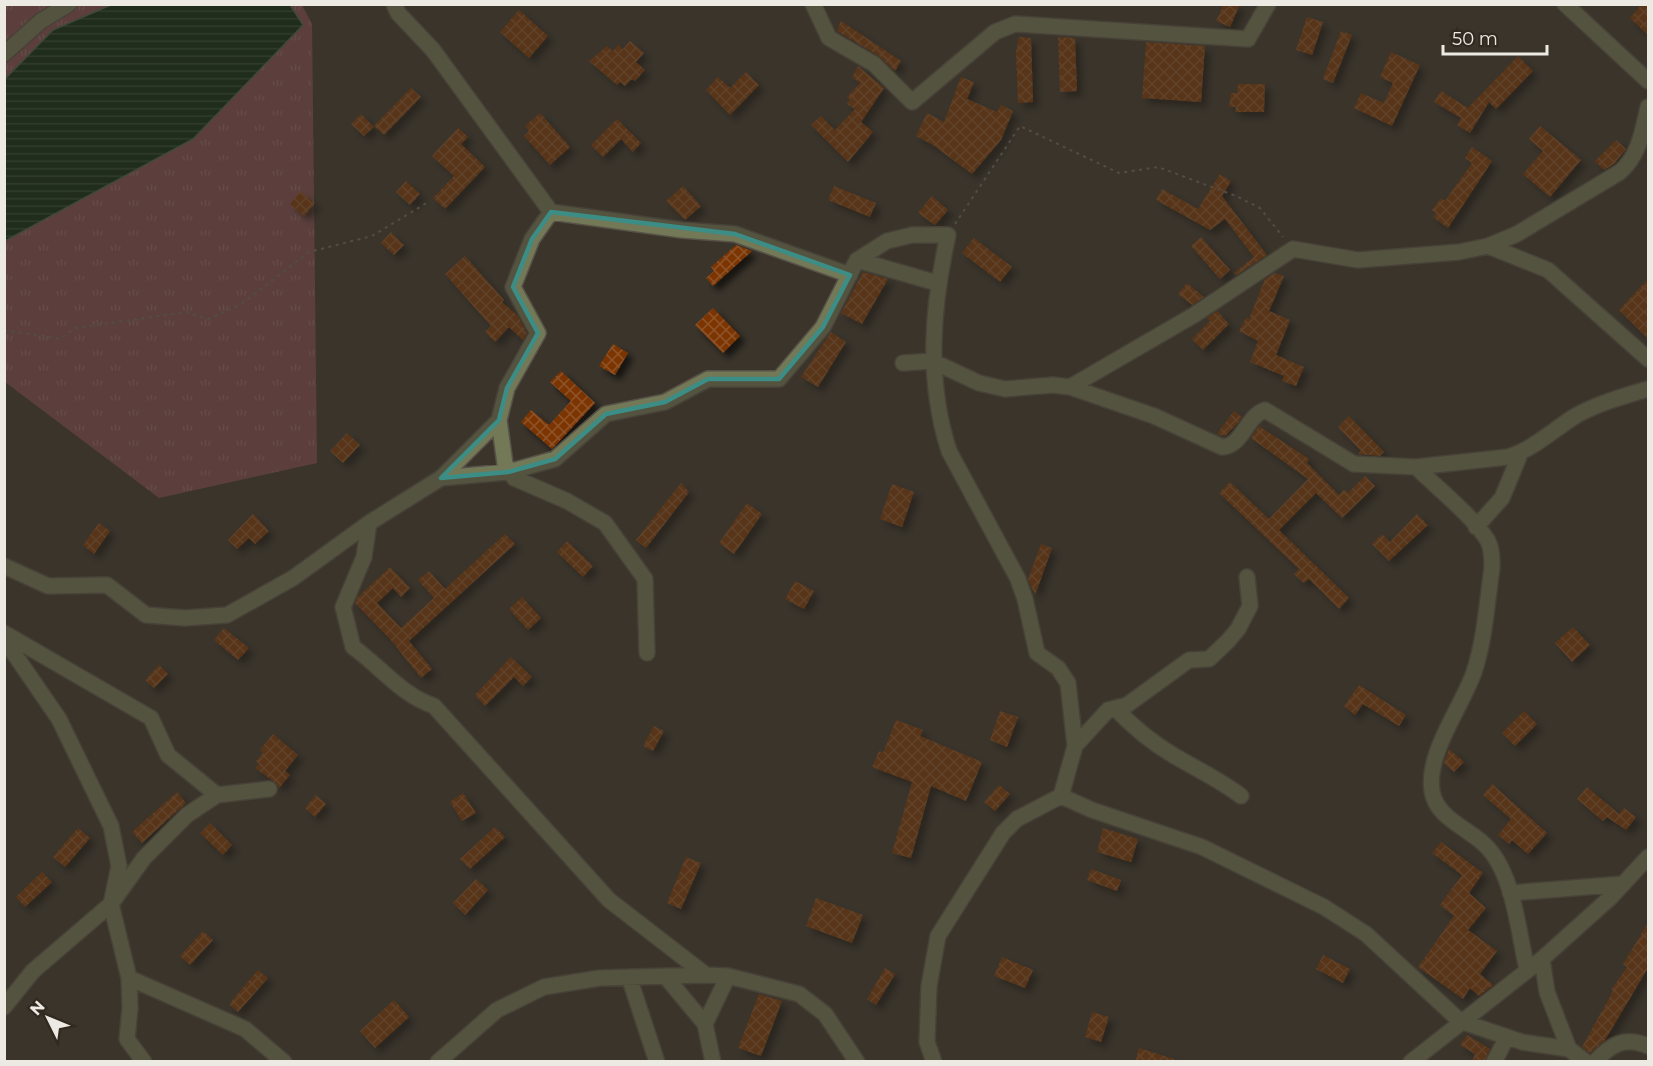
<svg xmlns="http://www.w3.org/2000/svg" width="1653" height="1066" viewBox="0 0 1653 1066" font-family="Montserrat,sans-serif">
<defs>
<pattern id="grass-tufts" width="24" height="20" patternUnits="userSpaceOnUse" patternTransform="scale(1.5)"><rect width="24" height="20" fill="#854c51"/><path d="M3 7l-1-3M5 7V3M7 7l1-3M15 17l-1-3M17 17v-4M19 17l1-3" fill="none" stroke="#97666a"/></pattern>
<pattern id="water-rules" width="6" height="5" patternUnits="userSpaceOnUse" patternTransform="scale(1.5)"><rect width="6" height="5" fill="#002509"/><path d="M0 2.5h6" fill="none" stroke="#26452d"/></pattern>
<pattern id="building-cross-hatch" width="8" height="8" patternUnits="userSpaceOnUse" patternTransform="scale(1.5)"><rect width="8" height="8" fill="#7c3605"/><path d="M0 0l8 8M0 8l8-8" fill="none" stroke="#8f5329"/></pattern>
<filter id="shadow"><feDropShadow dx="5.5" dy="5.5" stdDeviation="3" flood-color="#0009"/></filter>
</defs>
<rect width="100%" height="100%" fill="#3a342b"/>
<!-- grass -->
<path fill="url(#grass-tufts)" d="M4 5H302L312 24 317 463 159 498 5 382Z"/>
<!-- water -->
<path fill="url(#water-rules)" stroke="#47604a" stroke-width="1.5" d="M113 4 290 5 303 25 193 139 5 241V79L53 30Z"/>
<!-- building -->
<path fill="url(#building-cross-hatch)" filter="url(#shadow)" d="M1224 4H1240L1230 27 1216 21Z
M1642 4H1648V35L1630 18Z
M519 10 548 36 529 58 500 32Z
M1307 17 1323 22 1312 55 1296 50Z
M841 21 901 61 895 71 879 56 837 31Z
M1341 31 1352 35 1333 83 1323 79Z
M1019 37 1031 38 1033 102 1018 103 1016 52Z
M1058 37 1075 38 1077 91 1060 92Z
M630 41 644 53 636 62 645 70 635 81 632 79 625 86 620 82 617 85 589 61 607 46 613 51 618 45 623 49Z
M1146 42 1205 46 1201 102 1142 98Z
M1391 52 1420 65 1392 126 1354 108 1361 93 1384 103 1393 83 1380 77Z
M1518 56 1533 71 1496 109 1489 102 1470 133 1457 125 1461 118 1434 102 1441 91 1468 108Z
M858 66 884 88 861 122 873 132 848 162 811 125 821 116 835 130 855 109 847 104 850 99 847 97 860 83 852 77Z
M746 72 759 85 730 115 706 90 718 77 730 88Z
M961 77 974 82 967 99 997 112 1001 105 1013 111 1001 140 972 174 933 145 916 136 927 113 944 122Z
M1238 84H1265L1264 112H1235L1236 107H1229L1231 93H1237Z
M411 88 421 97 384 135 374 126Z
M540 113 570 147 550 165 524 136 529 131 525 126Z
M361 114 374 127 364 136 351 124Z
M617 119 641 143 633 152 621 139 603 157 591 145Z
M1540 126 1581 160 1550 197 1523 174 1543 151 1529 139Z
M458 128 468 137 461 144 485 167 445 209 433 198 454 176 432 156Z
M1616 140 1626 149 1614 164 1604 170 1595 161Z
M1472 147 1492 161 1448 228 1433 217 1436 213 1432 210 1441 198 1445 201 1472 163 1465 158Z
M1220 174 1231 181 1222 196 1267 255 1236 275 1234 273 1254 257 1225 219 1210 230 1156 200 1162 189 1198 209Z
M406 181 420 194 410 205 396 192Z
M683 186 701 206 685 220 666 201Z
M834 186 876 203 870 217 828 200Z
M300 191 315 203 304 216 290 204Z
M932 196 948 210 935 225 918 213Z
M391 232 404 245 394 255 381 243Z
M1201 237 1230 270 1220 279 1191 246Z
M974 238 1012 267 1000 282 962 253Z
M736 245 752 251 713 286 706 278 714 271 711 267Z
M465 256 504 300 502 302 518 316 527 333 523 340 509 327 495 342 485 332 491 326 445 274Z
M863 272 888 279 862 324 841 313Z
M1275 273 1284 276 1269 311 1290 320 1276 355 1304 367 1296 386 1282 381 1284 376 1250 362 1258 341 1239 331 1246 318 1249 319 1265 279Z
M1648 279V339L1619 310Z
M1187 283 1204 297 1192 305 1178 294Z
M713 308 740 336 723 353 695 325Z
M1217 311 1229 324 1203 350 1192 339 1210 321 1207 318Z
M831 332 846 342 818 387 801 377Z
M613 344 628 353 615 375 599 366Z
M561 371 595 403 552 449 521 422 531 410 549 425 571 401 550 382Z
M1234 411 1242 417 1236 425 1225 436 1217 434Z
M1349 416 1384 452 1380 456 1358 454 1361 451 1338 427Z
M1259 426 1309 459 1307 463 1339 495 1344 490 1348 493 1365 476 1375 486 1342 518 1316 493 1279 530 1349 598 1339 609 1309 579 1304 583 1294 574 1299 569 1219 493 1230 482 1269 519 1308 479 1251 438Z
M347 433 360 445 343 463 330 451Z
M681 483 689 492 646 548 636 540Z
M892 484 914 492 902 527 880 519Z
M747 503 762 514 734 554 719 543Z
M253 514 269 531 255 544 249 538 237 549 228 540Z
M1417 514 1428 525 1389 561 1372 544 1382 534 1390 542Z
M99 523 110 531 94 554 83 545Z
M505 534 515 544 409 641 432 669 421 678 390 639 355 603 357 598 390 567 410 588 401 597 393 588 377 603 401 628 434 598 418 580 429 571 445 589Z
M567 541 593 566 583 577 557 552Z
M1041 544 1052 548 1035 595 1028 579Z
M795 581 814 591 804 609 785 599Z
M522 597 541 618 528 630 509 609Z
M1573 627 1590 645 1572 662 1555 643Z
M224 628 249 648 238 660 214 640Z
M511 657 532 677 523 686 514 677 485 706 475 695Z
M159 665 168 674 154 688 145 680Z
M1359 685 1406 715 1399 726 1363 704 1355 715 1344 706Z
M1000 711 1018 717 1007 747 990 740Z
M1524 711 1537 724 1515 746 1502 733Z
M896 720 923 730 920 736 982 762 966 801 931 786 911 858 892 853 912 782 872 767 879 751 883 753Z
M654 726 664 731 653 751 643 746Z
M273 734 298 755 285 771 290 775 279 788 276 783 255 768 259 764 256 761 263 753 260 750Z
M1449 749 1464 762 1454 772 1444 763Z
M1492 784 1547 833 1528 854 1512 840 1509 844 1498 835 1511 819 1483 795Z
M999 785 1010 794 995 811 984 802Z
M1587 787 1619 814 1624 808 1636 817 1626 830 1607 817 1603 821 1577 799Z
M177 792 186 803 142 843 132 832Z
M463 793 476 813 462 821 450 802Z
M316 795 326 804 315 817 305 808Z
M210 823 232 845 223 855 200 833Z
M495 827 505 837 470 869 460 859Z
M78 828 90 838 65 867 53 857Z
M1103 828 1138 839 1131 862 1097 852Z
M1441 842 1483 873 1469 893 1486 908 1468 930 1497 951 1480 974 1493 985 1479 996 1470 988 1463 999 1418 967 1454 916 1440 905 1462 875 1432 853Z
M686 857 701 863 681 909 667 903Z
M1091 869 1121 880 1117 891 1087 880Z
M42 872 52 882 25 907 16 897Z
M476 879 488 890 465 915 453 903Z
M816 898 863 915 852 943 806 926Z
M1648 923V968L1605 1040 1590 1053 1582 1047 1613 991 1611 990 1627 967 1623 964Z
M203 931 213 940 190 965 180 956Z
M1323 955 1350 969 1343 983 1316 969Z
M1002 957 1033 970 1025 988 994 976Z
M885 968 895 974 876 1005 867 999Z
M258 970 268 978 238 1012 229 1004Z
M759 994 782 1001 761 1056 738 1048Z
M394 1000 409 1017 375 1048 360 1031Z
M1092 1012 1109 1017 1101 1042 1085 1037Z
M1467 1035 1490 1049 1484 1062H1472L1475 1054 1460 1045Z
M1139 1048 1174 1059V1062H1135Z"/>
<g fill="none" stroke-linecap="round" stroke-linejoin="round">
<defs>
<path id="minor" d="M394 4 398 13 433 50 551 212 682 230 735 234 850 275
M813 4 829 38 874 64 912 102 995 32 1015 24 1248 39 1268 4
M1565 4 1648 81
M4 54 41 21 69 4
M551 212 532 239 513 287 538 333 507 388 499 420 505 464 514 478 567 501 605 523 645 579 647 653
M1488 246 1548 270 1648 359
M857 260 937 283
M903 363 932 361 979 383 1005 389 1053 385 1070 387 1154 416 1222 447C1243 446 1246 416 1265 410L1354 464 1416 467 1508 457C1534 449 1554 429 1577 415 1599 403 1624 396 1648 389
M1070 387 1194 315 1293 249 1358 260 1459 252 1488 246 1517 234 1620 172C1640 154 1642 132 1648 107
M1416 467C1436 487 1474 517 1488 541 1492 549 1492 559 1492 568 1487 602 1485 639 1474 672 1462 707 1426 753 1432 791 1436 818 1468 828 1485 845 1514 873 1518 931 1527 969
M441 478 508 472 555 459 606 414 665 402 708 379H779L823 327 857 260 887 241 912 235H948C932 308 926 379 949 451L1018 579 1025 599 1037 653 1058 668 1068 683 1075 746 1061 796 1017 819 1003 833 938 936 929 986 927 1042 934 1062
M369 523 364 557 343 607 353 647C381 667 400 694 434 706L609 900 706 975
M1476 527 1502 498 1521 452
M4 566 48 586 107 585 146 615 185 618 227 615 293 578 369 523 441 478 499 420
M4 633 151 718 168 755 217 795
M4 639 59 719 111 826 119 866 111 904 129 978 130 1008 127 1039 144 1062
M1115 708C1132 726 1151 742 1173 755 1196 769 1219 779 1241 796
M1075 746 1108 710 1127 705 1189 660 1209 659 1228 641 1238 629 1250 606 1247 577
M1061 796 1092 810 1202 847 1324 907 1366 934 1460 1021 1522 1042 1569 1049 1586 1062
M1510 893 1623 884
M1542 959 1547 992 1569 1049
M629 977 657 1062
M666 977 705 1024 713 1062
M129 978 245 1029 284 1062
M4 1007 33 971 111 904 144 858 187 815 217 795 269 789
M705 1024 728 976
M438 1062 497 1010 544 987 600 978 706 975 728 976 799 994 825 1014 857 1062
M1411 1062 1542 959 1611 897 1648 857
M1494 1062 1507 1037
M1595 1062C1611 1044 1625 1036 1648 1046"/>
</defs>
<!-- minor casing -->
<use href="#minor" stroke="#575148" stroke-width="18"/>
<!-- path -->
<path stroke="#706b63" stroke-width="2" stroke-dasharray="3 4.5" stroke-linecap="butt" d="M955 224 1020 126 1119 173 1158 167 1236 196 1260 208 1283 237
M4 330 60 339 75 328 186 312 208 319 240 305 309 252 372 236 430 201"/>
<!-- minor -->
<use href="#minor" stroke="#737957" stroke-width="15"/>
</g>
<!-- marked area -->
<path d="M0 0H1653V1066H0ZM551 212 735 234 850 275 823 327 779 379H708L665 402 606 414 555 459 508 472 441 478 499 420 507 388 538 333 513 287 532 239Z" fill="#3a342b" fill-opacity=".55" fill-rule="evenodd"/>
<path fill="none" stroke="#3b8d85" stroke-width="4.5" stroke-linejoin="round" d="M551 212 735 234 850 275 823 327 779 379H708L665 402 606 414 555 459 508 472 441 478 499 420 507 388 538 333 513 287 532 239Z"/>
<!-- border -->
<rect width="1653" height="1066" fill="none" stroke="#ede9e3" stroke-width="12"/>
<!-- north arrow -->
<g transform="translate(48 1018) rotate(313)" stroke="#302a21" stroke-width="4.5" paint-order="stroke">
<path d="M0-4.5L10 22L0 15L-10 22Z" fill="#ede9e3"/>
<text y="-9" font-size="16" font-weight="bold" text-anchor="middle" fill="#ede9e3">N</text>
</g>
<!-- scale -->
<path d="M1443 45v9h104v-9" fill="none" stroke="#ede9e3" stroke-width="3"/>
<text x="1452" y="45" font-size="18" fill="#ede9e3" stroke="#302a21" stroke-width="4.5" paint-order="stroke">50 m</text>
</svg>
